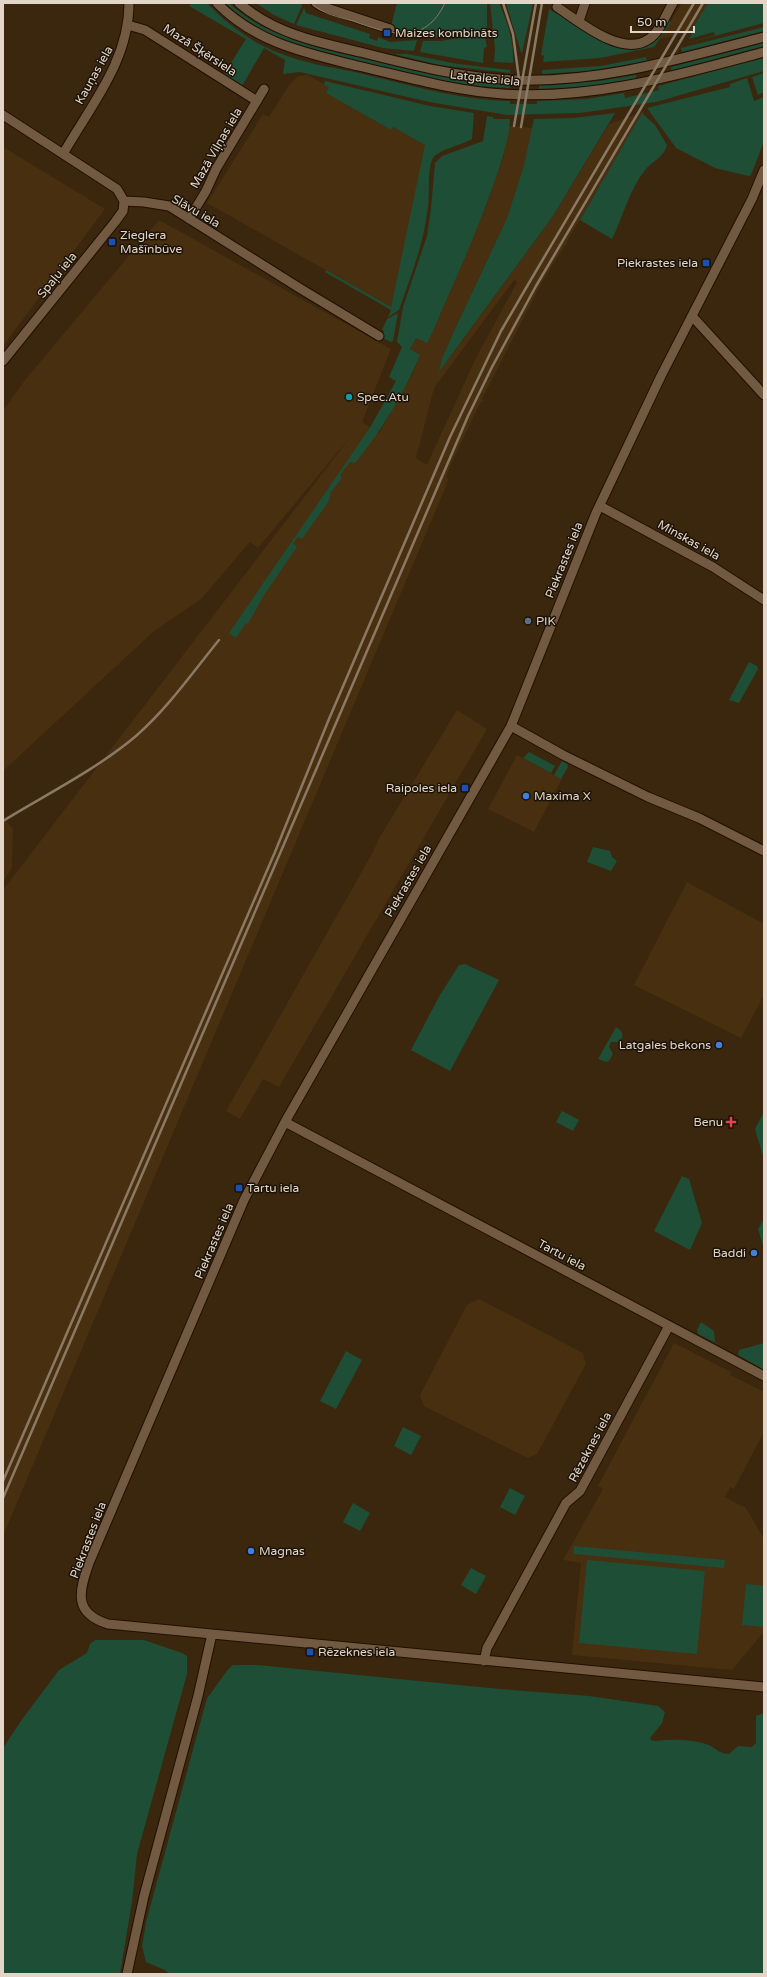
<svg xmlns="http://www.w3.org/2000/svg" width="767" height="1977" viewBox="0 0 767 1977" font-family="'Varela Round',sans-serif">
<rect width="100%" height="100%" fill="#3b270e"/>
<!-- built -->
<path fill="#482f0f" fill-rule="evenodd" d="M682 3H708L691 31H693L660 39Z
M308 75 329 87 326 93 391 130 393 127 426 145 391 307 207 203 263 114 269 117 289 85 298 76Z
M645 111 567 241V245H565L541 284 482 399 484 401 480 403 452 462 446 477 449 479 3 1536V890L351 436 258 548 250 542 201 599 153 632 3 771V411L25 380 159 220 391 349 362 422 379 433 412 375 420 355 410 349 416 337 434 329 485 209 504 155 509 126 533 128 524 165 507 218 455 329 442 358 440 371 553 216 609 124ZM514 280 517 282 474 362 427 465 416 458 434 388Z
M3 147 105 209 3 346Z
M457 710 487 729 279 1087 263 1079 240 1119 226 1111 373 852 378 840Z
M517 755 562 779 534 832 488 809Z
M3 818 13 829 12 867 3 882Z
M687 882 764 924V995L741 1038 634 985Z
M479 1299 583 1353 586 1364 537 1454 528 1458 424 1406 420 1395 467 1305Z
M674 1343 731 1372 730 1375 764 1392V1432L734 1489 730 1487 725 1497 746 1508 764 1539V1632L732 1670 572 1655 581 1563 563 1560 603 1489 598 1486Z"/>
<!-- green -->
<path fill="#1f4e36" d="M192 3H207C227 24 252 43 279 53 303 63 330 67 355 72 406 84 458 100 510 101V104H537V101L586 99 624 93 625 98 659 90 658 86 764 58V71L656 102 580 113 507 115 429 102 300 72 283 74 285 60 264 48 242 86 224 74 246 39 189 6Z
M225 3H229C269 40 322 48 373 61 419 72 464 83 510 85V88C438 86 365 62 295 44 269 35 246 22 225 3Z
M256 3H301L302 6 294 24 274 15Z
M397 3H487V28C482 34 416 40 406 37 401 35 395 29 391 26Z
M490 3H499C508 23 514 42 513 63L494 62 495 49Z
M506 3H533L522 53 521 52Z
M708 3H764V23L684 44 715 35 714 32 689 39 693 31H691Z
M304 8 306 13 370 34 369 38 377 41 378 37 390 42 417 40 414 51 383 48 296 25Z
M549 9 611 46 619 48H634L669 19 671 23 654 47 649 48 600 58 543 62 544 56 541 55Z
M764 27V31L682 52 681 48Z
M480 34 485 37 487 47 484 48 483 63 420 52 423 41H441Z
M764 43V46L671 71V67Z
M394 54H407L458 64 510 70V73L439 65Z
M646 57 647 61 589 71 542 74V70L601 66Z
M764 73V92L758 95 752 77Z
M636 75V79L583 87 539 89V85L599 81Z
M747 78 754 101 764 97V141L751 175 749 176 715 168 676 148 647 108 730 87V84Z
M325 81 430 106 474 113 472 139C462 145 440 149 433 158 427 167 430 195 428 207 424 243 411 276 399 310L388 317 391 310 325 272 326 270 391 307 425 145 393 127 391 130 326 93 329 87 324 85Z
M615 113 553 216 439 372 442 358 455 329 507 218 524 165 534 119 573 118Z
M642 113 655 125 667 145C664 157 653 161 645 170 629 190 623 217 612 239L580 220Z
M487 116 493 117V119H510C509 142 500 166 492 189 475 237 454 282 434 329L427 343 416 338 410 349 420 355C404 394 382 430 355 463L350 462 340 475 342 478 331 492 329 501 302 539 298 537 293 543 297 547 264 595 248 624 246 623 236 638 229 633 371 426 396 381 389 377 402 347 397 342 403 307 427 236 431 208 435 163 442 156 483 141Z
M398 313 393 341 391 342 381 337 384 331 382 330 387 319Z
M749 662 757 666 758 669 739 703 729 700Z
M529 752 555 766 551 773 523 758Z
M562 761 567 764 568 767 561 779 554 775Z
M593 847 610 851 612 857 617 861 611 871 587 862Z
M465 964 499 980 450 1071 411 1050 440 995 459 965Z
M616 1027C623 1031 624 1035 620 1042H611L609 1047 613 1054 609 1061 606 1062 598 1059Z
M562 1111 579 1120 573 1131 556 1122Z
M764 1112V1159L755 1129Z
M682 1176 689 1179 702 1223 690 1250 654 1231Z
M764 1219V1249L758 1229Z
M701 1322 714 1331 715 1342 722 1346 698 1334 697 1330Z
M764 1343V1370L738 1355 739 1350Z
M346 1351 362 1360 336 1409 320 1401Z
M403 1427 421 1436 411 1455 394 1446Z
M510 1488 525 1496 515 1515 500 1507Z
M353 1503 370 1513 360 1531 343 1522Z
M574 1546 725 1560 724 1568 574 1554Z
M587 1560 705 1571 697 1654 579 1643Z
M471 1568 486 1576 476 1594 461 1585Z
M746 1584 764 1586V1627L742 1625Z
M95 1640H144L182 1653 187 1656V1674L137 1854 132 1902 120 1974H3V1748L23 1718 59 1670 87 1653 90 1644Z
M233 1665H257L500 1689 589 1696 658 1706 665 1712 662 1723 650 1738 651 1740 655 1741C672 1739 690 1739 706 1744 715 1747 719 1754 729 1754L738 1746 752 1747 756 1743V1716L764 1713V1974H169L165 1970 146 1962 142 1946 146 1922 207 1698C216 1688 224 1672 233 1665Z"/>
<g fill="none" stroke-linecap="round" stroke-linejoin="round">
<defs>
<path id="minor" d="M217 3C256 43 306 53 358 66 406 77 454 91 503 94 593 100 678 75 764 52
M239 3C274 33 316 42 360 52 411 65 462 78 515 80 601 83 682 58 764 37
M316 3 321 6 390 29
M557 7C580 22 622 58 649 39 660 32 666 14 673 3
M579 21 585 3
M128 25 145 30 257 101
M3 115 117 189 124 201 144 202 169 206 301 289 379 336
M63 154C91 105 129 61 129 3
M764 170 752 199 661 376 596 513 511 726 285 1122 244 1200 89 1563C79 1592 73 1613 108 1624L764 1687
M189 219 206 191 216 169 264 89
M692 316 764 395
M3 361 115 222 123 211 124 201
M600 506 713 567 764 600
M511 726 563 755 648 797 699 818 764 851
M285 1122 764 1376
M484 1661 487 1648 566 1503 580 1491 669 1326
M127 1974 144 1896 198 1696 212 1634"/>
</defs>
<!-- minor casing -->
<use href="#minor" stroke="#220f00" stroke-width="11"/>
<!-- minor -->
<use href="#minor" stroke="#715a41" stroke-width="9"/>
<!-- tram -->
<path stroke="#8a7965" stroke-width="1" d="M311 3C322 14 339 17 353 21 390 34 424 47 445 3"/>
<!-- rail -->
<path stroke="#8a7965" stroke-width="2.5" d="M503 3 513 34 519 79
M514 126 536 3
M521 127 542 3
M3 821C47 794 97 769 136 736 168 708 193 672 219 640
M3 1481 275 852 329 719 450 437 501 331 526 288 694 3
M3 1498 468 416 492 367 536 286 703 3"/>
</g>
<!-- markers -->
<g fill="#1a4fb4" stroke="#1b1208" stroke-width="1.5">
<rect x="383" y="29" width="8" height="8" rx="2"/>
<rect x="108" y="238" width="8" height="8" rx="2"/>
<rect x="702" y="259" width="8" height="8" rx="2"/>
<rect x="461" y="784" width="8" height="8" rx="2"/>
<rect x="235" y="1184" width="8" height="8" rx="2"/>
<rect x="306" y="1648" width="8" height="8" rx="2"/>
</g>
<circle fill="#0f9aa8" stroke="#1b1208" stroke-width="1.5" cx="349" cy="397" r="4"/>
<circle fill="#5c6f8a" stroke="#1b1208" stroke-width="1.5" cx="528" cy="621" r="4"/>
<g fill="#3f7fe0" stroke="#1b1208" stroke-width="1.5">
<circle cx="526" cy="796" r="4"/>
<circle cx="719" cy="1045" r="4"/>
<circle cx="754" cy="1253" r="4"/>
<circle cx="251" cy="1551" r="4"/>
</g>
<path fill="#e0444e" stroke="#1b1208" stroke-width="1.5" d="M729 1116h4v4h4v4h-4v4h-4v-4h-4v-4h4z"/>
<g text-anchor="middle" stroke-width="3" stroke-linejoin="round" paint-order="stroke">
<!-- poi labels -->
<g font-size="12" fill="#e3d5c7" stroke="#1b1208" text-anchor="start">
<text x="395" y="37">Maizes kombināts</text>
<text x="120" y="239">Zieglera<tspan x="120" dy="14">Mašīnbūve</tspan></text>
<text x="698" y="267" text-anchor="end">Piekrastes iela</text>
<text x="357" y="401">Spec.Atu</text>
<text x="536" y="625">PIK</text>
<text x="457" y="792" text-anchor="end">Raipoles iela</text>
<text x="534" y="800">Maxima X</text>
<text x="711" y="1049" text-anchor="end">Latgales bekons</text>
<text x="723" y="1126" text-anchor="end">Benu</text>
<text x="247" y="1192">Tartu iela</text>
<text x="746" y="1257" text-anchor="end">Baddi</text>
<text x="259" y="1555">Magnas</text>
<text x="318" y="1656">Rēzeknes iela</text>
</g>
<!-- street labels -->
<g font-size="12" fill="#e3d5c7" stroke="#1b1208">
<text transform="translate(200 50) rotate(33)" y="4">Mazā Šķērsiela</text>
<text transform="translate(94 75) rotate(-61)" y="4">Kauņas iela</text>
<text transform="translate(485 78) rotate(6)" y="4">Latgales iela</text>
<text transform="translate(216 148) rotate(-60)" y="4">Mazā Viļņas iela</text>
<text transform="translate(196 211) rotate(30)" y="4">Slāvu iela</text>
<text transform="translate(57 275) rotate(-51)" y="4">Spaļu iela</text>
<text transform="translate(689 540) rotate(29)" y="4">Minskas iela</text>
<text transform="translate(564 560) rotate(-68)" y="4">Piekrastes iela</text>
<text transform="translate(408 881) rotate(-60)" y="4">Piekrastes iela</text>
<text transform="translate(214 1241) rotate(-67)" y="4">Piekrastes iela</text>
<text transform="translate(562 1255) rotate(28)" y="4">Tartu iela</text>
<text transform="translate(590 1447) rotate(-62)" y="4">Rēzeknes iela</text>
<text transform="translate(88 1540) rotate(-69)" y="4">Piekrastes iela</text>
</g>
</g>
<!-- border -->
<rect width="767" height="1977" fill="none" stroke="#e3d5c7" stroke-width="8"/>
<!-- scale -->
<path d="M631 26v6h63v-6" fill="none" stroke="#e3d5c7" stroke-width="2"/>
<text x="637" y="26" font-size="12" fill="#e3d5c7" stroke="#1b1208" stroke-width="3" paint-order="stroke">50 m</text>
</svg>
